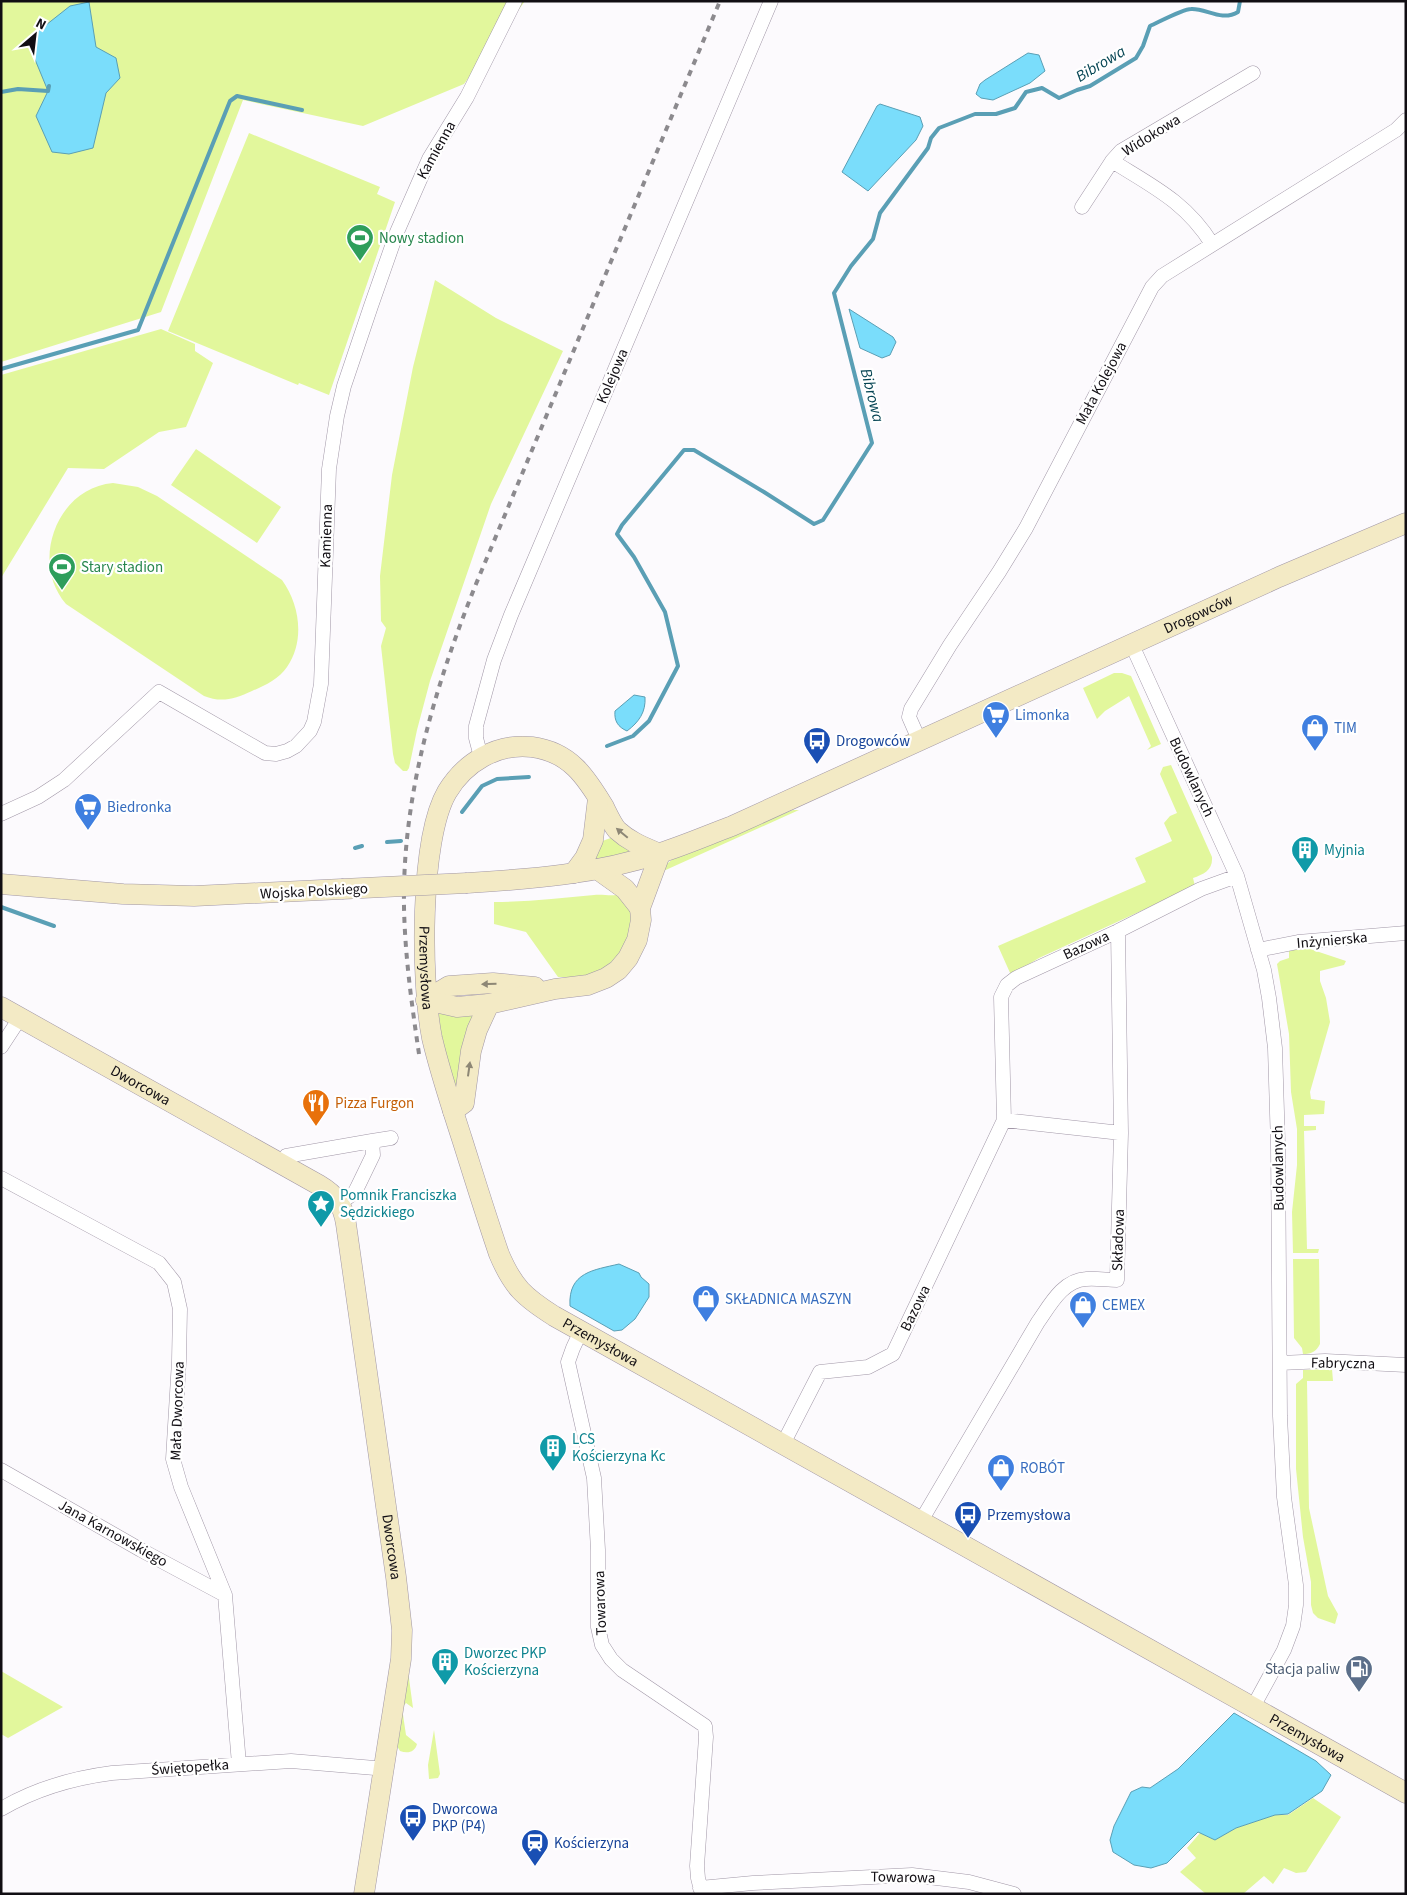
<svg xmlns="http://www.w3.org/2000/svg" width="1407" height="1895" viewBox="0 0 1407 1895" font-family="'Source Sans 3',sans-serif">
<rect width="100%" height="100%" fill="#fcfafd"/>
<!-- green -->
<path fill="#e2f79c" d="M1 1H525L464 84 363 126 243 100 161 312 1 362Z
M249 133 380 187 377 194 395 202 329 395 299 383 298 385 168 331Z
M435 280 496 318 563 351 491 504 430 681 417 730 409 768 407 771H403L395 763 393 754 381 646 386 628 381 621 380 576 392 475 413 367Z
M161 329 195 344V351L213 363 186 427 159 432 104 469 68 468 1 578V375Z
M196 449 281 507 257 543 171 485Z
M113 483 138 487 157 496 282 580C300 605 305 641 287 667 279 679 264 686 252 691 235 699 221 703 204 696L66 604C30 563 56 488 113 483Z
M1114 673H1122L1131 676 1161 744 1147 750 1151 746 1129 696 1105 711 1097 719 1083 688Z
M1171 765 1212 857C1213 870 1204 874 1193 878L1195 886 1039 958 1011 975 998 946 1146 882 1135 858 1172 841 1164 823 1170 816 1177 813 1160 774 1163 767Z
M793 810H799L659 873 663 867 674 858Z
M616 836 634 851 588 862 597 843Z
M621 894C625 901 630 907 631 915 634 941 613 968 589 975 579 978 568 977 558 977L526 932 494 924V902C528 902 561 898 594 895 604 894 612 897 621 894Z
M1304 947 1346 961 1344 965 1320 971V981L1326 998 1330 1022 1310 1092 1311 1099 1325 1101 1324 1114 1304 1115V1126H1316V1130L1304 1131 1307 1249H1319L1318 1253H1293L1292 1212 1297 1165V1129L1291 1092 1289 1034 1277 964 1280 961 1289 958V950Z
M483 1008 456 1097 436 1011Z
M1293 1259H1319L1320 1344C1316 1352 1311 1354 1303 1354L1302 1348 1294 1338Z
M1332 1369 1333 1381H1307L1309 1508 1328 1596 1338 1614 1335 1624 1318 1618 1313 1613 1311 1605V1582L1303 1537 1296 1469V1384L1303 1378V1370Z
M405 1670 408 1671 413 1708 406 1703 402 1708 406 1735 417 1744C415 1752 408 1754 400 1751L394 1741Z
M1 1671 63 1707 8 1738 1 1734Z
M434 1730 440 1774 438 1778 429 1779 428 1765Z
M1313 1798 1341 1817 1306 1872 1296 1873 1284 1868 1273 1884 1264 1876 1243 1894H1206L1180 1872 1196 1858 1187 1848 1200 1833 1215 1840 1236 1828 1275 1815H1288Z"/>
<!-- water -->
<path fill="#7addfb" stroke="#5a9fb5" d="M89 2 96 47 116 58 120 78 106 93 93 148 69 154 52 152 36 116 48 91 27 40 70 6Z
M1028 53 1039 55 1045 71 1030 83 993 100 981 98 976 94 980 84 985 80Z
M880 104 920 117 923 126 916 140 868 191 842 172 877 106Z
M849 309 893 337 896 342 890 355 882 358 860 348Z
M634 695 645 697C646 712 639 722 627 731 618 727 614 721 615 711Z
M619 1264 639 1273 641 1277 649 1284V1297L635 1319 622 1330 614 1331 570 1306C568 1272 594 1270 619 1264Z
M1234 1713 1316 1761 1331 1775 1322 1791 1288 1814 1275 1815 1236 1828 1215 1840 1198 1832 1167 1863 1151 1868 1134 1865 1113 1852 1110 1840 1114 1826 1131 1792 1142 1787 1150 1788 1178 1769Z"/>
<g fill="none" stroke-linecap="round" stroke-linejoin="round">
<!-- stream -->
<path stroke="#5a9fb5" stroke-width="4" d="M1 92 18 89 48 91 49 86
M1 369 138 330 230 101 237 96 302 110
M607 746 633 736 649 721 678 666 665 612 634 557 617 534 622 525 684 450H694L764 492 814 524 823 520 872 443 834 293 851 266 873 239 880 213 928 148 931 138 939 128 975 114H996L1015 108 1026 92 1042 88 1059 98 1077 90 1090 86 1136 58 1143 46 1150 26C1159 22 1183 9 1191 9 1206 8 1221 22 1238 12L1240 1
M462 812 482 786 497 779 529 777
M387 842 401 841
M355 848 362 846
M1 907 54 926"/>
<defs>
<path id="street" d="M1082 207 1112 161
M1212 244C1186 202 1152 186 1112 161L1121 151 1253 73
M1132 645 1237 876 1264 970 1269 998 1275 1048 1278 1145 1280 1416 1284 1497 1296 1585V1605L1293 1626 1284 1650 1253 1707
M920 742 909 717 911 709 950 645 999 572 1026 528 1152 287 1162 276 1396 130 1406 120
M481 757 476 738V726L494 660 511 615 771 1
M1 814 38 797 64 780 159 692 265 753 276 754 287 751 296 746 310 731 314 722 321 684 329 469 337 416 344 386 371 306 397 232 429 159 467 97 515 1
M1258 950 1298 942 1406 933
M1 1047 20 1018
M1004 1120 1121 1133
M372 1141 391 1138
M281 1163 286 1156 372 1141 373 1155 358 1186 355 1192 347 1198 340 1202
M1 1178 159 1263 174 1282 180 1309 179 1361 173 1459 181 1487 225 1595 239 1764
M581 1331 573 1348 568 1362 594 1478 598 1550V1627L602 1645 611 1659 622 1670 705 1726 706 1737 697 1866 698 1878 702 1894
M1280 1363 1325 1361 1406 1365
M783 1444 820 1372 868 1367 893 1354 1004 1120 1001 997 1007 985 1016 978 1118 931 1201 889 1237 876
M1 1470 141 1550 225 1595
M921 1521 1038 1322C1050 1305 1063 1280 1086 1279 1096 1278 1107 1280 1117 1280L1121 1133 1118 931
M1 1809C35 1789 73 1778 112 1773L291 1761 375 1768 384 1766
M700 1888 753 1883 912 1875 969 1882 1014 1894"/>
<g id="secondary">
<path id="s1" d="M660 854C644 847 630 842 617 830 612 824 608 815 604 807 586 777 570 752 532 747 497 743 465 762 447 792 419 840 421 983 432 1038 440 1072 451 1105 462 1139 474 1177 486 1216 499 1254 513 1287 524 1297 554 1316L1406 1793"/>
<path d="M597 869 625 889 640 908"/>
<path d="M574 873 585 858 593 840 598 798"/>
<path id="s2" d="M467 883C532 879 598 874 660 853 685 845 708 835 732 826L1279 577 1406 523"/>
<path d="M1 884 123 894 194 896 342 889"/>
<path d="M426 1000 449 986 493 983 535 987"/>
<path d="M426 1000 457 1007 489 1004"/>
<path id="s3" d="M1 1007 319 1185C336 1195 343 1205 346 1224L396 1577 402 1630 401 1659 364 1894"/>
<path d="M453 1111 464 1103 471 1051 477 1030 489 1004 555 989 588 985 606 978 618 970 628 958 637 940 641 920 640 908 660 854"/>
</g>
</defs>
<!-- street casing -->
<use href="#street" stroke="#a197a7" stroke-width="15"/>
<!-- secondary casing -->
<use href="#secondary" stroke="#a197a7" stroke-width="21"/>
<!-- street -->
<use href="#street" stroke="#fff" stroke-width="14"/>
<!-- secondary -->
<use href="#secondary" stroke="#f3eac5" stroke-width="20"/>
<!-- rail -->
<path stroke="#8c8a8e" stroke-width="4" stroke-dasharray="6 6" stroke-linecap="butt" d="M419 1054C412 1006 405 957 404 907 402 796 435 686 476 584L720 1"/>
<defs>
<path id="secondary-bridge" d="M342 889 467 883"/>
</defs>
<!-- secondary-bridge casing -->
<use href="#secondary-bridge" stroke="#a197a7" stroke-width="21" stroke-linecap="butt"/>
<!-- secondary-bridge -->
<use href="#secondary-bridge" stroke="#f3eac5" stroke-width="20"/>
</g>
<!-- one-way arrows -->
<defs><path id="oneway-solid" d="M-6-.8H1V-3.2L6.5 0L1 3.2V.8H-6Z" transform="scale(1.25)"/></defs>
<g fill="#8d8775">
<use href="#oneway-solid" transform="translate(622 833) rotate(-140)"/>
<use href="#oneway-solid" transform="translate(489 984) rotate(179)"/>
<use href="#oneway-solid" transform="translate(469 1069) rotate(-82)"/>
</g>
<!-- icons -->
<defs>
<symbol id="stadium-pin" viewBox="-11 -11 22 30"><path d="M0 17L-7.5 6A9.5 9.5 0 1 1 7.5 6Z" fill="#2e9e5b" stroke="#fff"/><path d="M0-5a6.5 5 0 1 0 0 10a6.5 5 0 1 0 0-10ZM-3.5-1.8h7v3.6h-7Z" fill="#fff"/></symbol>
<symbol id="supermarket-pin" viewBox="-11 -11 22 30"><path d="M0 17L-7.5 6A9.5 9.5 0 1 1 7.5 6Z" fill="#3f7fe0" stroke="#fff"/><path d="M-6-5.5h2.5l.6 2H6L4.5 2H-2.5L-4.4-4H-6ZM-1.5 3.2a1.3 1.3 0 1 0 .1 0ZM3 3.2a1.3 1.3 0 1 0 .1 0Z" fill="#fff"/></symbol>
<symbol id="shop-pin" viewBox="-11 -11 22 30"><path d="M0 17L-7.5 6A9.5 9.5 0 1 1 7.5 6Z" fill="#3f7fe0" stroke="#fff"/><path d="M-5-2.5h2.3a2.7 3.5 0 0 1 5.4 0H5L5.5 6h-11ZM-1.5-2.5h3a1.5 2.3 0 0 0-3 0Z" fill="#fff"/></symbol>
<symbol id="bus-pin" viewBox="-11 -11 22 30"><path d="M0 17L-7.5 6A9.5 9.5 0 1 1 7.5 6Z" fill="#1a4fb4" stroke="#fff"/><path d="M-5-6H5V4H4V6H2V4H-2V6H-4V4H-5ZM-3.5-4V0h7V-4ZM-3.5 1.2v1.5H-2V1.2ZM2 1.2v1.5H3.5V1.2Z" fill="#fff"/></symbol>
<symbol id="building-pin" viewBox="-11 -11 22 30"><path d="M0 17L-7.5 6A9.5 9.5 0 1 1 7.5 6Z" fill="#0f9aa8" stroke="#fff"/><path d="M-4-6H4V6H1V3H-1V6H-4ZM-2.5-4.3h1.7v1.8h-1.7ZM.8-4.3h1.7v1.8H.8ZM-2.5-1h1.7V.8h-1.7ZM.8-1h1.7V.8H.8Z" fill="#fff"/></symbol>
<symbol id="restaurant-pin" viewBox="-11 -11 22 30"><path d="M0 17L-7.5 6A9.5 9.5 0 1 1 7.5 6Z" fill="#e8710a" stroke="#fff"/><path d="M-5-6h1v4h1v-4h1v4h1v-4h1v5L-1.5 .5V6h-2V.5L-5-1ZM5-6V6H3V1.5H1.5Q1.5-4 5-6Z" fill="#fff"/></symbol>
<symbol id="sight-pin" viewBox="-11 -11 22 30"><path d="M0 17L-7.5 6A9.5 9.5 0 1 1 7.5 6Z" fill="#0f9aa8" stroke="#fff"/><path d="M0-6L1.8-2.2L6-1.7L2.9 1.2L3.7 5.4L0 3.3L-3.7 5.4L-2.9 1.2L-6-1.7L-1.8-2.2Z" fill="#fff"/></symbol>
<symbol id="fuel-pin" viewBox="-11 -11 22 30"><path d="M0 17L-7.5 6A9.5 9.5 0 1 1 7.5 6Z" fill="#5c6f8a" stroke="#fff"/><path d="M-5.5-6h7V0h2V4h1.3V-2.5L3-4.5l.8-.8L6-3V5H2.5V1h-1V6h-7ZM-4.2-4.7v3.2H.2V-4.7Z" fill="#fff"/></symbol>
<symbol id="station-pin" viewBox="-11 -11 22 30"><path d="M0 17L-7.5 6A9.5 9.5 0 1 1 7.5 6Z" fill="#1a4fb4" stroke="#fff"/><path d="M-3-6H3Q5-6 5-4V2Q5 4 3 4L4.5 6H3L1.5 4h-3L-3 6H-4.5L-3 4Q-5 4-5 2V-4Q-5-6-3-6ZM-3.5-4v3h7v-3ZM-3.5 1v1.5H-2V1ZM2 1v1.5H3.5V1Z" fill="#fff"/></symbol>
</defs>
<g fill-rule="evenodd">
<use href="#stadium-pin" x="344" y="222" width="32" height="43"/>
<use href="#stadium-pin" x="46" y="551" width="32" height="43"/>
<use href="#supermarket-pin" x="980" y="699" width="32" height="43"/>
<use href="#shop-pin" x="1299" y="712" width="32" height="43"/>
<use href="#bus-pin" x="801" y="725" width="32" height="43"/>
<use href="#supermarket-pin" x="72" y="791" width="32" height="43"/>
<use href="#building-pin" x="1289" y="834" width="32" height="43"/>
<use href="#restaurant-pin" x="300" y="1087" width="32" height="43"/>
<use href="#sight-pin" x="305" y="1188" width="32" height="43"/>
<use href="#shop-pin" x="690" y="1283" width="32" height="43"/>
<use href="#shop-pin" x="1067" y="1289" width="32" height="43"/>
<use href="#building-pin" x="537" y="1432" width="32" height="43"/>
<use href="#shop-pin" x="985" y="1452" width="32" height="43"/>
<use href="#bus-pin" x="952" y="1499" width="32" height="43"/>
<use href="#building-pin" x="429" y="1646" width="32" height="43"/>
<use href="#fuel-pin" x="1343" y="1653" width="32" height="43"/>
<use href="#bus-pin" x="397" y="1802" width="32" height="43"/>
<use href="#station-pin" x="519" y="1827" width="32" height="43"/>
</g>
<g text-anchor="middle" stroke-width="4.5" stroke-linejoin="round" paint-order="stroke">
<!-- street labels -->
<g font-size="15" fill="#110e13" stroke="#fff">
<text transform="translate(1151 135) rotate(-32)" y="5">Widokowa</text>
<text transform="translate(436 150) rotate(-61)" y="5">Kamienna</text>
<text transform="translate(612 376) rotate(-67)" y="5">Kolejowa</text>
<text transform="translate(1101 383) rotate(-62)" y="5">Mała Kolejowa</text>
<text transform="translate(326 536) rotate(-88)" y="5">Kamienna</text>
<text dy="5" stroke="none"><textPath href="#s2" startOffset="785">Drogowców</textPath></text>
<text transform="translate(1192 777) rotate(65)" y="5">Budowlanych</text>
<text transform="translate(314 891) rotate(-3)" y="5">Wojska Polskiego</text>
<text transform="translate(1332 940) rotate(-5)" y="5">Inżynierska</text>
<text transform="translate(1086 945) rotate(-25)" y="5">Bazowa</text>
<text dy="5" stroke="none"><textPath href="#s1" startOffset="454">Przemysłowa</textPath></text>
<text dy="5" stroke="none"><textPath href="#s3" startOffset="160">Dworcowa</textPath></text>
<text transform="translate(1278 1168) rotate(-91)" y="5">Budowlanych</text>
<text transform="translate(1118 1240) rotate(-88)" y="5">Składowa</text>
<text transform="translate(915 1308) rotate(-64)" y="5">Bazowa</text>
<text dy="5" stroke="none"><textPath href="#s1" startOffset="889">Przemysłowa</textPath></text>
<text transform="translate(1343 1363) rotate(1)" y="5">Fabryczna</text>
<text transform="translate(177 1411) rotate(-88)" y="5">Mała Dworcowa</text>
<text transform="translate(113 1533) rotate(29)" y="5">Jana Karnowskiego</text>
<text dy="5" stroke="none"><textPath href="#s3" startOffset="740">Dworcowa</textPath></text>
<text transform="translate(600 1603) rotate(-92)" y="5">Towarowa</text>
<text dy="5" stroke="none"><textPath href="#s1" startOffset="1699">Przemysłowa</textPath></text>
<text transform="translate(190 1767) rotate(-4)" y="5">Świętopełka</text>
<text transform="translate(903 1877) rotate(1)" y="5">Towarowa</text>
</g>
<!-- leisure labels -->
<g font-size="15" fill="#27864d" stroke="#fff" text-anchor="start">
<text x="379" y="243">Nowy stadion</text>
<text x="81" y="572">Stary stadion</text>
</g>
<!-- shop labels -->
<g font-size="15" fill="#366cbe" stroke="#fff" text-anchor="start">
<text x="1015" y="720">Limonka</text>
<text x="1334" y="733">TIM</text>
<text x="107" y="812">Biedronka</text>
<text x="725" y="1304">SKŁADNICA MASZYN</text>
<text x="1102" y="1310">СEMEX</text>
<text x="1020" y="1473">ROBÓT</text>
</g>
<!-- transit labels -->
<g font-size="15" fill="#164399" stroke="#fff" text-anchor="start">
<text x="836" y="746">Drogowców</text>
<text x="987" y="1520">Przemysłowa</text>
<text x="432" y="1814">Dworcowa<tspan x="432" dy="17">PKP (P4)</tspan></text>
<text x="554" y="1848">Kościerzyna</text>
</g>
<!-- culture labels -->
<g font-size="15" fill="#0d838f" stroke="#fff" text-anchor="start">
<text x="1324" y="855">Myjnia</text>
<text x="340" y="1200">Pomnik Franciszka<tspan x="340" dy="17">Sędzickiego</tspan></text>
<text x="572" y="1444">LCS<tspan x="572" dy="17">Kościerzyna Kc</tspan></text>
<text x="464" y="1658">Dworzec PKP<tspan x="464" dy="17">Kościerzyna</tspan></text>
</g>
<!-- food labels -->
<g font-size="15" fill="#c56008" stroke="#fff" text-anchor="start">
<text x="335" y="1108">Pizza Furgon</text>
</g>
<!-- service labels -->
<g font-size="15" fill="#4e5e75" stroke="#fff" text-anchor="end">
<text x="1340" y="1674">Stacja paliw</text>
</g>
<!-- water labels -->
<g font-size="16" font-style="italic" fill="#054453" stroke="#fff">
<text transform="translate(1100 63) rotate(-31)" y="6">Bibrowa</text>
<text transform="translate(873 395) rotate(76)" y="6">Bibrowa</text>
</g>
</g>
<!-- border -->
<rect width="1407" height="1895" fill="none" stroke="#110e13" stroke-width="5"/>
<!-- north arrow -->
<g transform="translate(35 35) rotate(28)" stroke="#ffffff" stroke-width="4" paint-order="stroke">
<path d="M0-4L9 19L0 12L-9 19Z" fill="#110e13"/>
<text y="-8" font-size="14" font-weight="bold" text-anchor="middle" fill="#110e13">N</text>
</g>
</svg>
